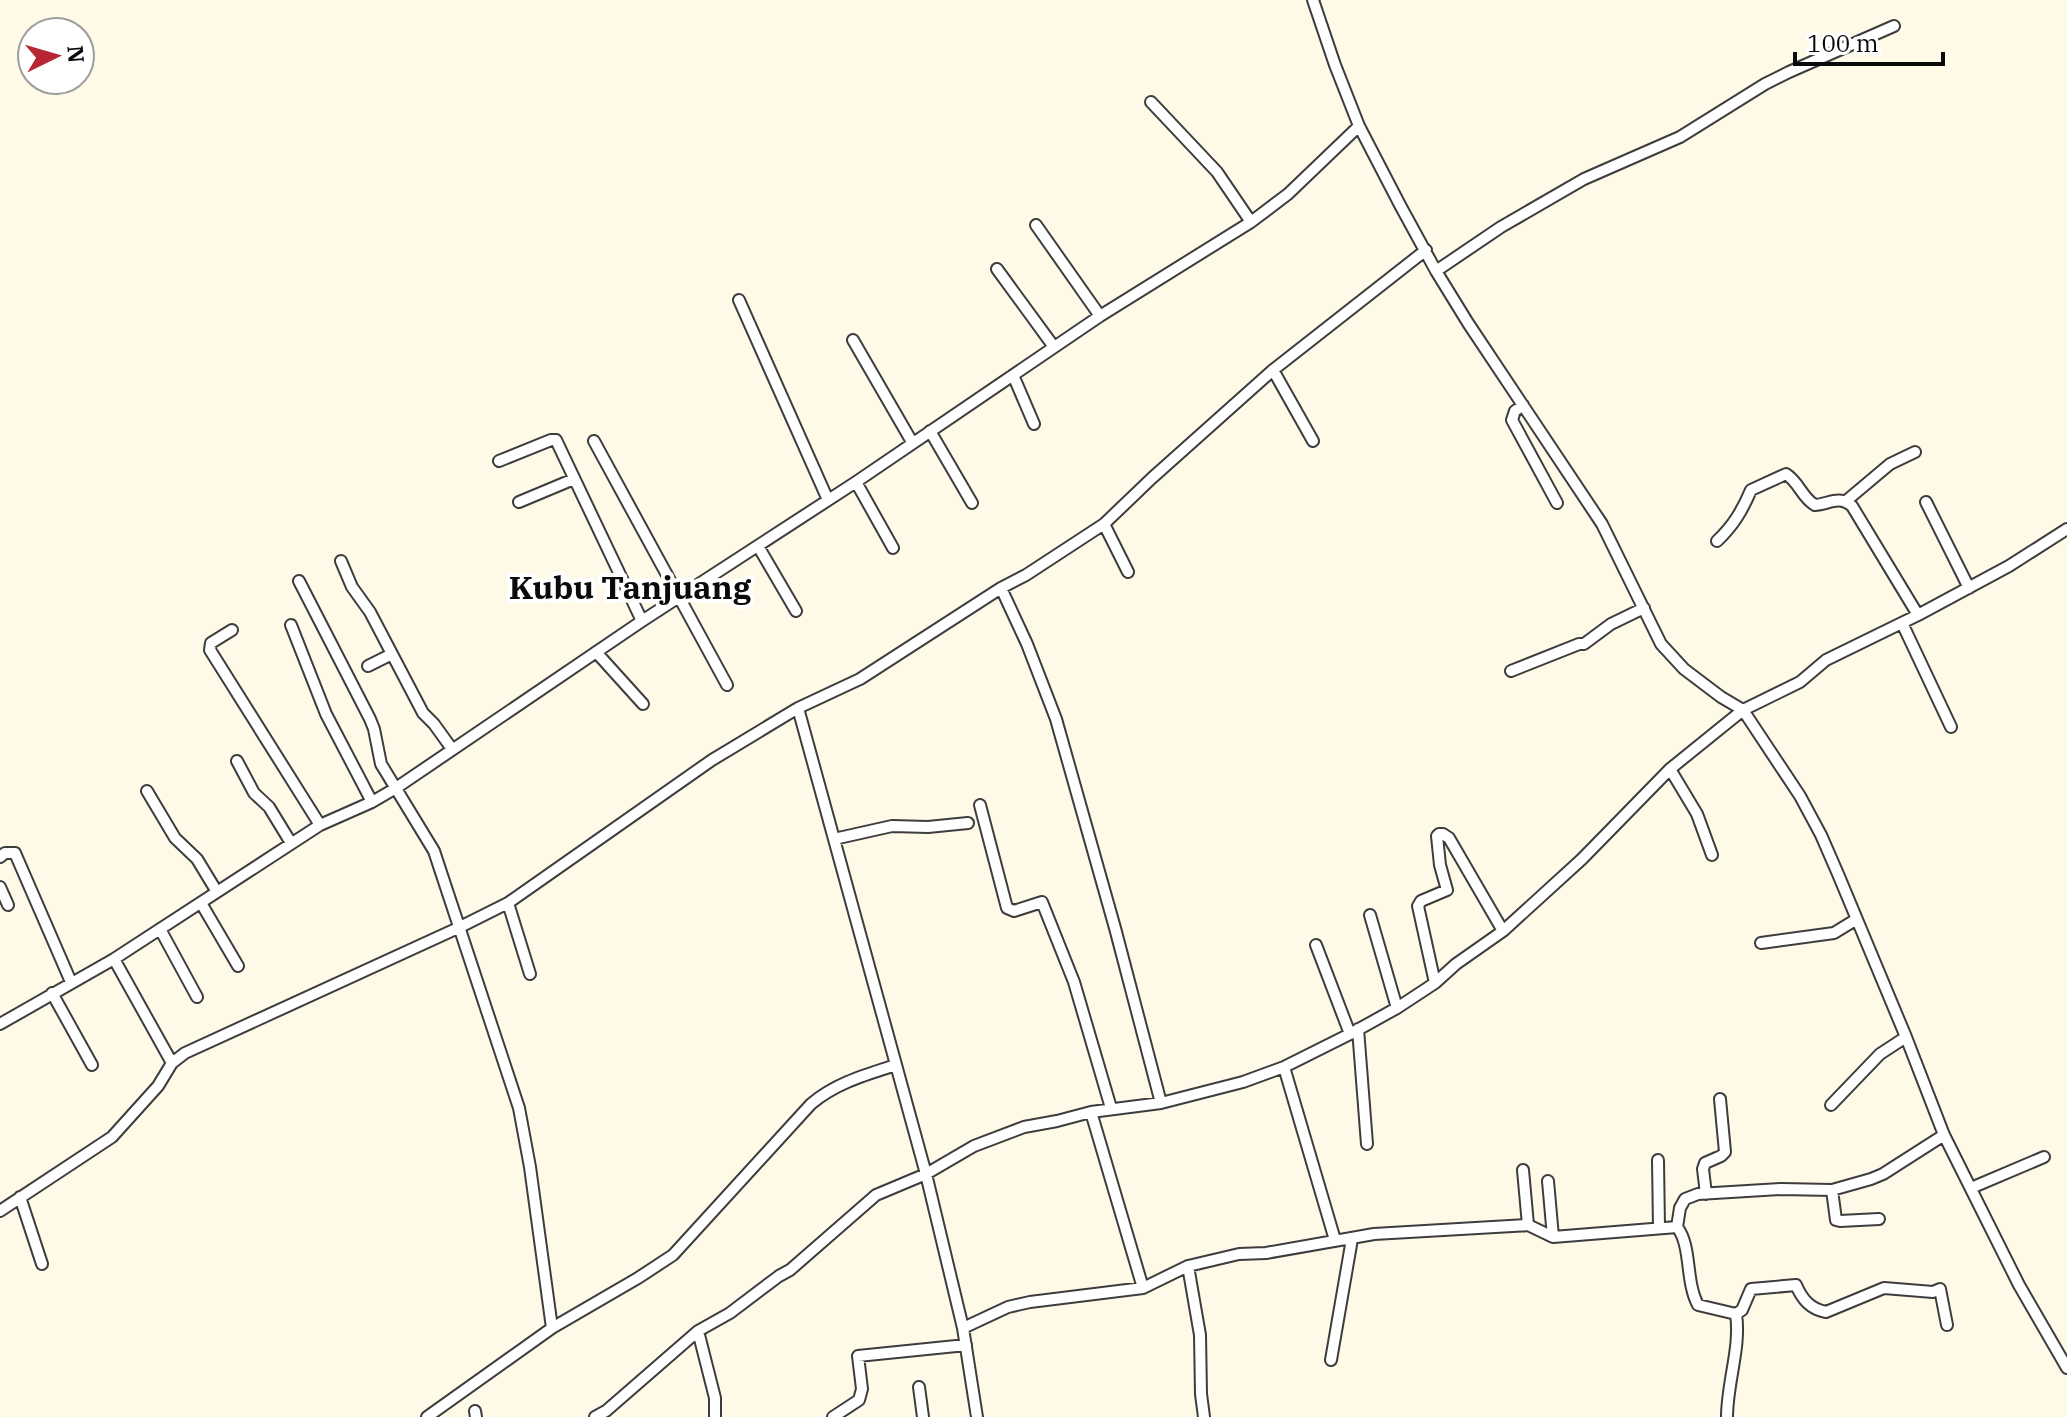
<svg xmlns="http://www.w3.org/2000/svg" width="2067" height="1417" viewBox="0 0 2067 1417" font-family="'IBM Plex Serif',serif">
<rect width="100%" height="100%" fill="#fff9e8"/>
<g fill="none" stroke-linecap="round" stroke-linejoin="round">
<defs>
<path id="minor" d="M1313 0 1335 65 1359 126 1400 205 1436 271 1468 323 1602 524 1661 644 1684 669 1721 697 1743 710 1800 796 1821 835 1838 874 1906 1037 1944 1135 2019 1285 2067 1368
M1151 102 1217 172 1251 222
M1036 225 1100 316
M997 269 1054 347
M1436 271 1501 227 1584 179 1680 137 1765 84 1789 72 1894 26
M739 300 828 500
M853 340 912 442
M1273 370 1313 441
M1013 375 1034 424
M1523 405 1515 411 1512 420 1557 503
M930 431 972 503
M594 441 727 685
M499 461 551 440H556L642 621
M856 482 893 548
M1846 501 1890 464 1915 452
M519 502 574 479
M1926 502 1969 588
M1104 524 1128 572
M1717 541C1733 526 1742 511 1751 490L1786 474C1799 482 1802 498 1815 505 1829 504 1839 495 1852 506L1918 615
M758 546 796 611
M341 561 352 587 370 612 423 713 434 724 452 749
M299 581 370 719 374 729 381 764 434 851 519 1108 530 1167 552 1328
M1001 588 1027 644 1056 719 1115 928 1161 1103
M1902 623 1951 727
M291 625 326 714 372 802
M232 630 211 643 210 650 320 825
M596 652 643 704
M368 666 392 654
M1511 671 1579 644H1584L1611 624 1644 608
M798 708 926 1174 963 1328 977 1417
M237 761 254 793 269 807 291 843
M1670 769 1697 814 1712 855
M147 791 175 838 197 859 217 892
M980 805 1007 908 1014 911 1042 902 1074 982 1111 1108
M834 839 892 826 928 827 968 823
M0 857 5 853H15L71 982
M0 887 8 905
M201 903 238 966
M508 903 530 974
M1370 915 1397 1008
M160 929 197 997
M1761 943 1834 933 1852 922 1857 921
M1316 945 1350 1034
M114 959 172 1063
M1435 983 1418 906 1421 901 1447 890 1440 865 1437 836 1439 834H1443L1449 838 1503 931
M52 993 92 1065
M0 1024 114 959 320 825 372 802 396 788 642 621 856 482 1100 316 1251 222 1288 194 1359 126
M1358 1029 1367 1144
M1284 1067 1335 1240
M1831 1105 1880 1054 1906 1037
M1091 1112 1143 1288
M1658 1160 1659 1228
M1523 1170 1528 1225
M1548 1181 1553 1237
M1971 1188 2044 1157
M1832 1190 1836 1220 1840 1221 1879 1219
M1706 1194 1703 1169 1705 1163 1721 1156 1725 1152 1720 1099
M20 1197 42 1264
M0 1211 112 1137 158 1086 172 1063 185 1053 458 928 508 903 712 760 798 708 860 679 1001 588 1026 575 1104 524 1152 478 1273 370 1426 250
M1188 1266 1200 1335 1201 1394 1204 1417
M1736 1314 1742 1310 1751 1289 1796 1285C1802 1299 1810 1309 1826 1312L1884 1288 1933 1292 1940 1289 1947 1325
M963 1328 1008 1307 1030 1302 1143 1288 1188 1266 1239 1254 1266 1253 1374 1234 1528 1225 1553 1237 1677 1227
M698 1331 715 1398V1417
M1331 1360 1352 1239
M919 1387 923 1417
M475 1411 476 1417
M427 1417 552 1328 638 1278 673 1255 811 1104C836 1083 865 1075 896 1065
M595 1417 606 1411 698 1331 730 1313 779 1276 790 1270 876 1195 926 1174 974 1146 1024 1127 1057 1121 1091 1112 1161 1103 1243 1082 1284 1067 1350 1034 1397 1008 1435 983 1456 964 1503 931 1582 859 1670 769 1743 710 1800 682 1826 660 1918 615 2009 566 2067 529
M833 1417 859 1400 862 1389 858 1356 966 1345
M1727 1417C1727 1383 1741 1347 1736 1314L1698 1305C1685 1281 1692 1246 1677 1227L1680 1208 1685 1199 1698 1194 1781 1189 1832 1190 1871 1179 1883 1174 1944 1135"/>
</defs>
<!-- minor casing -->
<use href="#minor" stroke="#3d3d3d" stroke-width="14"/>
<!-- minor -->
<use href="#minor" stroke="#fff" stroke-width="10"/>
</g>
<g text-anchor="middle" stroke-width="8" stroke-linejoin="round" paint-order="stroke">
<!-- quarter labels -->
<g font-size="32" font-weight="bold" fill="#0a0a0a" stroke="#fff">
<text x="630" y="599">Kubu Tanjuang</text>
</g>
</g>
<!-- north arrow -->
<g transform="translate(56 56) rotate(85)"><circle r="38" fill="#ffffff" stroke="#9d9d9d" stroke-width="2"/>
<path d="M0-6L14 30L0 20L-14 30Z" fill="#b72632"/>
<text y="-12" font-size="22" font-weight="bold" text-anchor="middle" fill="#0a0a0a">N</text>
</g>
<!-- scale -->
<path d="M1795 52v12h148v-12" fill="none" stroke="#0a0a0a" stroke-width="4"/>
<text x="1807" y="52" font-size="24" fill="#0a0a0a" stroke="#ffffff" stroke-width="6" paint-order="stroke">100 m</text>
</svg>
